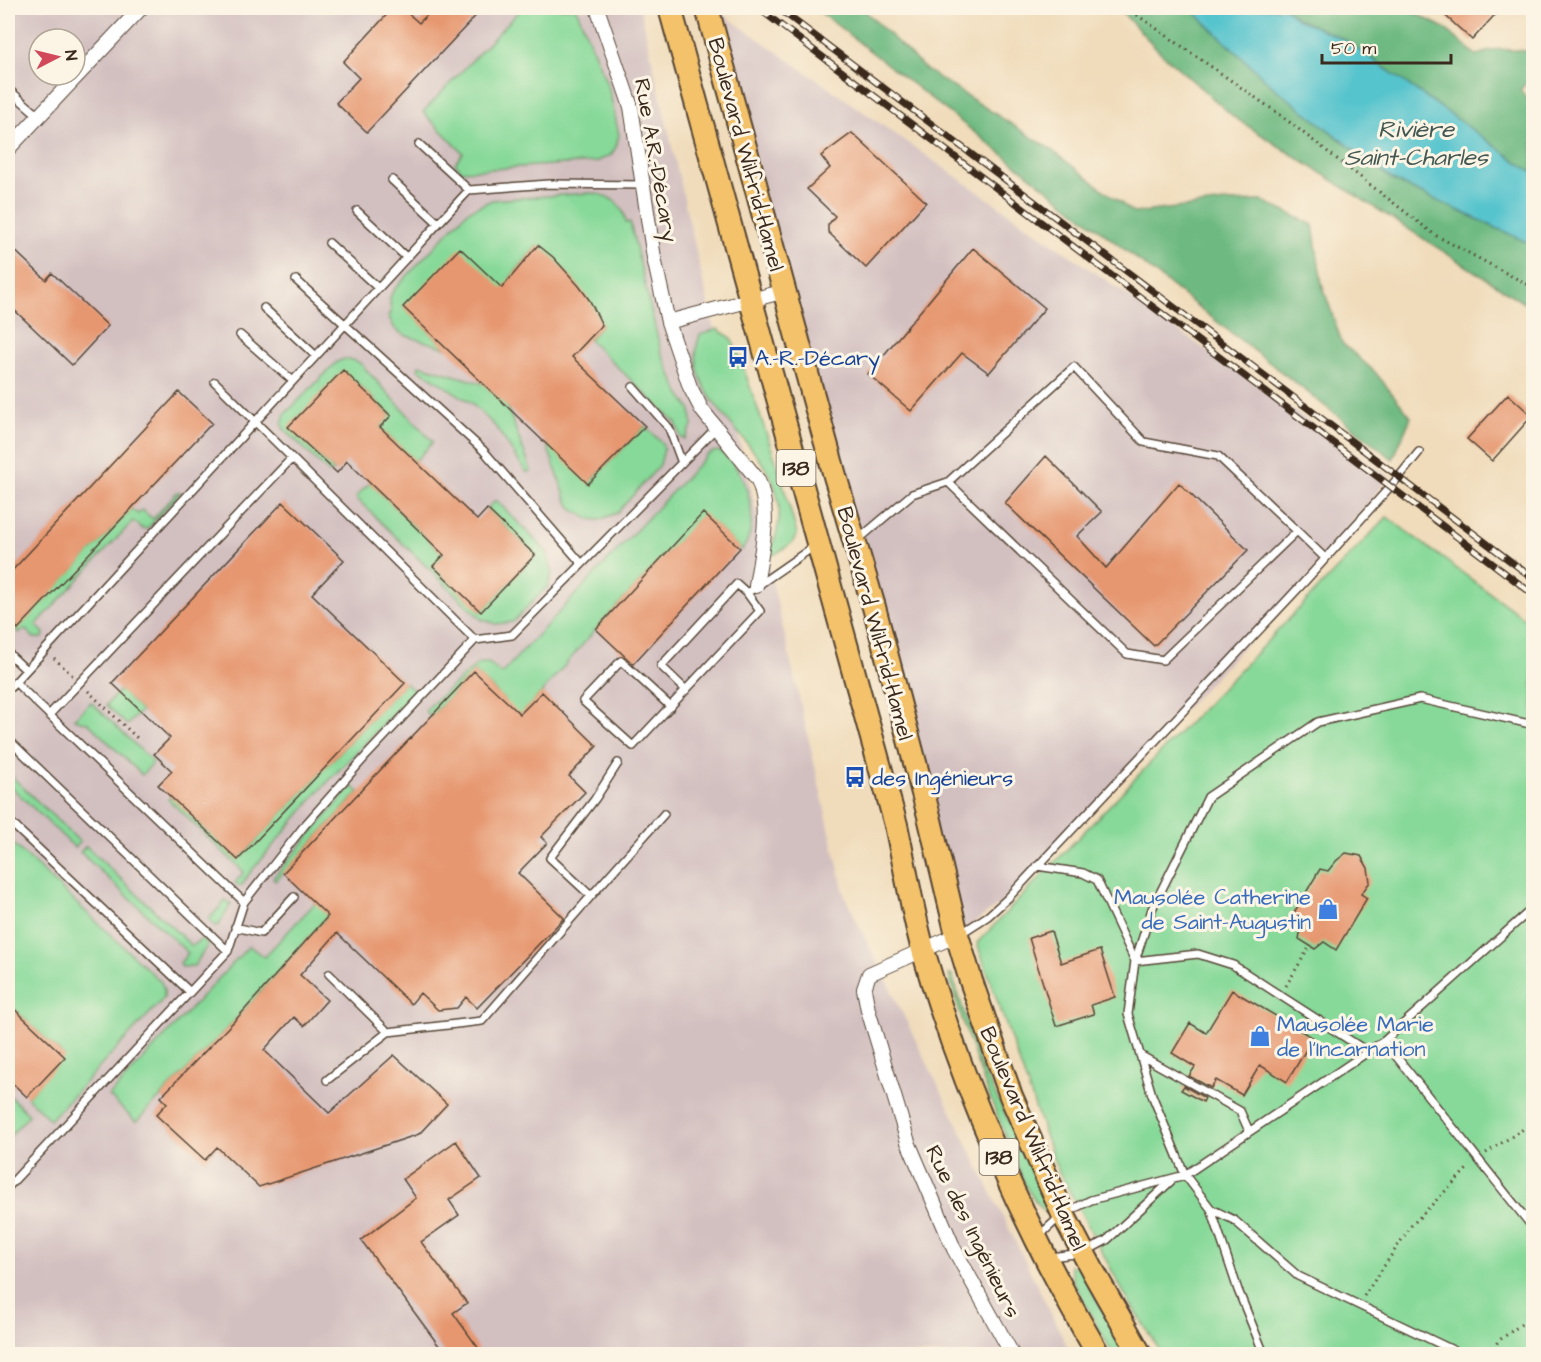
<svg xmlns="http://www.w3.org/2000/svg" width="1541" height="1362" viewBox="0 0 1541 1362" font-family="'Architects Daughter',sans-serif">
<rect width="100%" height="100%" fill="#fcf5e5"/>
<filter id="ink" filterUnits="userSpaceOnUse"><feTurbulence type="fractalNoise" baseFrequency=".0167" numOctaves="2"/><feDisplacementMap in="SourceGraphic" scale="12" xChannelSelector="R" yChannelSelector="G"/><feConvolveMatrix kernelMatrix="1 2 1 2 8 2 1 2 1" color-interpolation-filters="sRGB"/></filter>
<filter id="wash" filterUnits="userSpaceOnUse"><feTurbulence type="fractalNoise" baseFrequency=".008" numOctaves="4" result="noise"/><feDisplacementMap in="SourceGraphic" scale="24" xChannelSelector="R" yChannelSelector="G"/><feGaussianBlur stdDeviation="1.35" result="paint"/><feColorMatrix in="noise" values="0 0 0 0 0 0 0 0 0 0 0 0 0 0 0 0 0 1.4 0 .05"/><feComposite in="paint" operator="in"/></filter>
<g filter="url(#wash)">
<rect width="100%" height="100%" fill="#f0dcbb"/>
<!-- industrial -->
<path fill="#d2bfc0" fill-rule="evenodd" d="M8 8H640L845 897 1071 1354H8ZM39 39H75V75H39Z
M716 8 731 20 1389 477 1306 580 1008 898 957 935Z"/>
<!-- green -->
<path fill="#87d999" stroke="#61825c" stroke-width="1.5" d="M522 8H576L609 89 619 135 616 147 611 155 596 162 462 171 455 163 463 153 423 112Z
M590 193C608 194 624 203 626 223L630 222 661 352 680 394 691 410 692 426 685 439 681 438 676 423 589 340 602 325C586 294 566 268 538 245L510 278 506 292 404 307 446 348 404 335 395 329 388 315 391 314 390 298 393 291 468 211 492 200Z
M717 329 730 337 739 355 780 473 797 534 792 543 774 555 770 552C771 546 774 541 776 535 780 522 780 507 777 494 763 438 677 396 700 335Z
M344 359 353 360 360 363 433 442 415 461 380 427 391 415 343 371 289 427 334 471 333 472 329 473 283 428 282 424 285 414 337 362Z
M419 365 484 384 507 406 531 470 530 472H526L495 426 470 402 418 369Z
M645 426 662 443 664 449 660 465 617 513 599 520 589 519 573 510 567 501 546 443 589 483Z
M719 451C747 468 763 523 742 550L703 514 596 629 542 692 353 888 239 1016 136 1122 109 1096 249 946 264 957 506 701 474 671 430 717 425 710 479 663H489L501 674 707 455 713 452Z
M370 483 444 555 433 566 481 612 535 555 487 509 496 500 547 552 552 573 548 586 513 622 496 624 481 619 357 499V495Z
M177 492H181L147 529H143L133 521 36 625 44 633 43 638H34L25 629 19 633 8 622 9 620 18 628 131 509 138 514 142 510 153 519Z
M1387 517 1533 625V1354H1162L1125 1295 1056 1166 977 943Z
M405 683 415 691 319 791 249 874 242 885 238 886 235 883 244 872 168 799 171 797 238 860Z
M120 690 141 711 127 725 106 705Z
M91 702 153 762 142 775 88 723 74 719Z
M8 773 80 842 75 848 8 784Z
M352 786 359 792 276 881 273 878Z
M8 839 161 982 164 989V998L50 1120 27 1097 64 1056 8 1003Z
M86 846 192 946 203 938 208 945 194 966 182 967 180 963 188 953 80 852Z
M226 900 231 904 219 925 215 926 209 919Z
M949 975H952L981 1066 1033 1170 1050 1213 1047 1214 1037 1203 1027 1189C998 1118 969 1049 949 975Z
M8 1094 29 1115 8 1138Z
M1070 1266H1078L1127 1354H1113L1074 1283Z"/>
<!-- forest -->
<path fill="#6db981" stroke="#547250" stroke-width="1.5" d="M815 8H862L926 70 1049 148 1134 213 1225 202 1263 201 1313 225 1322 284 1342 343 1375 372 1411 417 1393 459Z
M1118 8H1190L1272 86 1393 180 1533 245V306L1524 303 1235 118 1160 52Z
M1285 8H1405L1444 28 1476 55 1498 49 1527 51 1533 63V75L1520 90 1533 106V173L1345 40 1298 19Z"/>
<!-- water -->
<path fill="#57c4cd" stroke="#497776" stroke-width="1.5" d="M1190 8H1285L1298 19 1345 40 1533 173V245L1393 180 1272 86Z"/>
<g id="blocks">
<!-- building -->
<path fill="#e69770" d="M393 8H402L419 23 434 8H483L367 132 336 103 359 78 343 62Z
M1437 8H1501L1472 40Z
M852 133 926 202 866 268 828 232V225L835 216 807 189 830 168 821 156Z
M8 244 46 280 52 273 108 326 72 365 8 304Z
M538 245 553 257 579 286 590 301 602 325 572 357 645 426 588 484 403 307 460 248 502 288Z
M973 248 1045 308 989 373 962 353 911 411 868 374Z
M343 370 391 416 380 427 477 520 487 509 535 555 481 612 433 566 444 555 347 461 337 473 288 427Z
M179 392 212 423 18 629 8 618V575Z
M1508 394 1532 416 1492 461 1467 439Z
M1046 456 1102 512 1077 536 1106 568 1179 483 1248 550 1154 646 1005 503Z
M283 502 344 560 312 594 405 683 238 860 158 785 172 771 154 754 170 738 112 683Z
M703 513 740 548 633 664 596 629Z
M474 671 520 714 542 692 597 746 569 776 585 792 541 837 547 843 518 873 564 918 477 1008 466 997 457 1008 438 1010 420 993 411 1004 337 933 300 975 327 1000 304 1026 294 1017 264 1050 329 1113 394 1055 447 1104 419 1134 259 1187 217 1147 205 1160 156 1115 167 1103 161 1097 239 1016 328 916 283 873Z
M1346 853 1361 856 1368 868 1370 882 1361 894 1367 898 1336 950 1324 942 1315 949 1299 939 1301 928 1289 921 1320 869 1328 871 1336 861Z
M1051 931 1061 963 1100 950 1115 997 1091 1005 1094 1014 1056 1026 1029 938Z
M1232 990 1313 1038 1287 1082 1260 1065 1242 1095 1216 1080 1211 1088 1189 1076 1195 1067 1172 1053 1190 1023 1206 1033Z
M8 1003 65 1057 27 1097 8 1079Z
M1184 1086 1205 1098 1203 1102 1181 1090Z
M456 1141 481 1178 449 1200 459 1215 421 1242 467 1303 453 1313 479 1349 471 1354H445L361 1240 416 1198 403 1179Z"/>
</g>
</g>
<g filter="url(#ink)">
<use href="#blocks" fill-opacity="0" stroke="#564536" stroke-width="1.5"/>
<g fill="none" stroke-linecap="round" stroke-linejoin="round">
<defs>
<path id="lane" d="M8 89 39 116
M419 144 469 190
M392 180 438 223
M357 211 406 257
M329 243 378 288
M296 280 483 450 582 564
M264 308 316 356
M240 335 293 381
M215 382 292 458
M633 387 669 428 682 463
M1297 531 1218 456 1144 442 1074 367 948 482 1127 654 1163 660 1297 531 1325 558
M859 539 912 494 948 482
M475 640 512 635 716 428
M8 653 26 670
M15 682 244 902 228 951 190 992
M8 690 469 190 549 184 643 185
M686 690 661 666 737 584 747 593
M671 707 621 661 583 701 633 746 760 611 747 593 816 545
M49 715 292 458 475 640 367 755 304 826 244 902
M8 739 228 951
M618 763 595 799 550 858 591 896 664 814
M8 820 190 992 8 1187
M1037 866 1083 873 1097 880 1135 961 1198 954 1233 965 1368 1052
M235 927 261 933 294 897
M960 934 988 916 1008 898 1306 580 1398 478 1419 452
M329 974 388 1032 482 1021 591 896
M1384 1041 1534 1229
M1140 1055 1240 1111 1249 1131
M327 1080 388 1032
M1211 1209 1234 1220 1298 1276 1461 1354
M1040 1235 1063 1214 1091 1200 1185 1175 1384 1041 1534 907
M1050 1257 1083 1253 1107 1240 1171 1181
M1264 1354 1238 1290 1211 1209 1185 1175 1152 1095 1128 1014 1135 961 1152 909 1208 797 1318 722 1420 699 1534 725"/>
<path id="street" d="M597 8 631 107 654 258 668 322 690 387 702 410 758 480C772 514 761 551 756 586
M8 149 141 8
M668 322 785 291
M957 935 869 974 864 989 868 1010 908 1142 954 1249 1012 1354"/>
<path id="primary" d="M670 8 896 825C905 866 912 909 923 950 962 1088 1026 1230 1098 1354
M707 8 835 476 874 607 929 816 957 935 971 981 1011 1096 1063 1214 1094 1273 1140 1354"/>
</defs>
<!-- lane casing -->
<use href="#lane" stroke="#564536" stroke-width="10"/>
<!-- street casing -->
<use href="#street" stroke="#564536" stroke-width="16"/>
<!-- primary casing -->
<use href="#primary" stroke="#564536" stroke-width="26"/>
<!-- path -->
<path stroke="#564536" stroke-width="3" stroke-dasharray="1.5 4.5" stroke-linecap="butt" d="M1127 8 1279 114 1435 235 1534 288
M54 658 73 676
M88 691 137 738
M1286 986 1308 949
M1486 1153 1534 1122
M1364 1296 1411 1226 1469 1167
M1491 1354 1498 1341 1534 1315"/>
<!-- lane -->
<use href="#lane" stroke="#fff" stroke-width="7"/>
<!-- street -->
<use href="#street" stroke="#fff" stroke-width="14"/>
<!-- primary -->
<use href="#primary" stroke="#f3c26a" stroke-width="22"/>
<defs>
<path id="rail" d="M758 8 1534 595
M778 8 1534 579"/>
</defs>
<!-- rail casing -->
<use href="#rail" stroke="#3b2a1e" stroke-width="7"/>
<!-- rail -->
<use href="#rail" stroke="#fcf5e5" stroke-width="4.5" stroke-dasharray="14" stroke-linecap="butt"/>
</g>
</g>
<!-- icons -->
<defs>
<symbol id="bus-bare" viewBox="-9 -9 18 18"><path d="M-5-6H5V4H4V6H2V4H-2V6H-4V4H-5ZM-3.5-4V0h7V-4ZM-3.5 1.2v1.5H-2V1.2ZM2 1.2v1.5H3.5V1.2Z" fill="#1a4fb4" stroke="#fcf5e5" stroke-width="2.5" paint-order="stroke"/></symbol>
<symbol id="shop-bare" viewBox="-9 -9 18 18"><path d="M-5-2.5h2.3a2.7 3.5 0 0 1 5.4 0H5L5.5 6h-11ZM-1.5-2.5h3a1.5 2.3 0 0 0-3 0Z" fill="#3f7fe0" stroke="#fcf5e5" stroke-width="2.5" paint-order="stroke"/></symbol>
</defs>
<g fill-rule="evenodd">
<use href="#bus-bare" x="723" y="342" width="30" height="30"/>
<use href="#bus-bare" x="840" y="762" width="30" height="30"/>
<use href="#shop-bare" x="1313" y="894" width="30" height="30"/>
<use href="#shop-bare" x="1245" y="1021" width="30" height="30"/>
</g>
<g text-anchor="middle" stroke-width="6" stroke-linejoin="round" paint-order="stroke">
<!-- shield labels -->
<g fill="#fcf5e5" stroke="#75675a" stroke-width="1.5">
<rect x="776.5" y="450" width="39" height="36" rx="4.5"/>
<rect x="979.5" y="1139" width="39" height="36" rx="4.5"/>
</g>
<g font-size="21" font-weight="bold" fill="#3b2a1e">
<text x="796" y="475">138</text>
<text x="999" y="1164">138</text>
</g>
<!-- street labels -->
<g font-size="22" fill="#3b2a1e" stroke="#fcf5e5">
<text transform="translate(747 154) rotate(75)" y="8">Boulevard Wilfrid-Hamel</text>
<text transform="translate(657 160) rotate(80)" y="8">Rue A.R.-Décary</text>
<text transform="translate(876 623) rotate(75)" y="8">Boulevard Wilfrid-Hamel</text>
<text transform="translate(1034 1138) rotate(67)" y="8">Boulevard Wilfrid-Hamel</text>
<text transform="translate(974 1231) rotate(64)" y="8">Rue des Ingénieurs</text>
</g>
<!-- transit labels -->
<g font-size="22" fill="#164399" stroke="#fcf5e5" text-anchor="start">
<text x="755" y="365">A.-R.-Décary</text>
<text x="872" y="785">des Ingénieurs</text>
</g>
<!-- shop labels -->
<g font-size="22" fill="#366cbe" stroke="#fcf5e5" text-anchor="end">
<text x="1311" y="904">Mausolée Catherine<tspan x="1311" dy="25">de Saint-Augustin</tspan></text>
<text x="1277" y="1031" text-anchor="start">Mausolée Marie<tspan x="1277" dy="25">de l'Incarnation</tspan></text>
</g>
<!-- water labels -->
<g font-size="24" font-style="italic" fill="#435853" stroke="#fcf5e5">
<text x="1416" y="137">Rivière<tspan x="1416" dy="28">Saint-Charles</tspan></text>
</g>
</g>
<!-- margin -->
<rect width="1541" height="1362" fill="none" stroke="#fcf5e5" stroke-width="30"/>
<!-- north arrow -->
<g transform="translate(57 57) rotate(83)"><circle r="28" fill="#fcf5e5" stroke="#afa495" stroke-width="1.5"/>
<path d="M0-4.5L10 22L0 15L-10 22Z" fill="#d1495b"/>
<text y="-9" font-size="16" font-weight="bold" text-anchor="middle" fill="#3b2a1e">N</text>
</g>
<!-- scale -->
<path d="M1322 54v9h129v-9" fill="none" stroke="#3b2a1e" stroke-width="3"/>
<text x="1331" y="54" font-size="18" fill="#3b2a1e" stroke="#fcf5e5" stroke-width="4.5" paint-order="stroke">50 m</text>
</svg>
